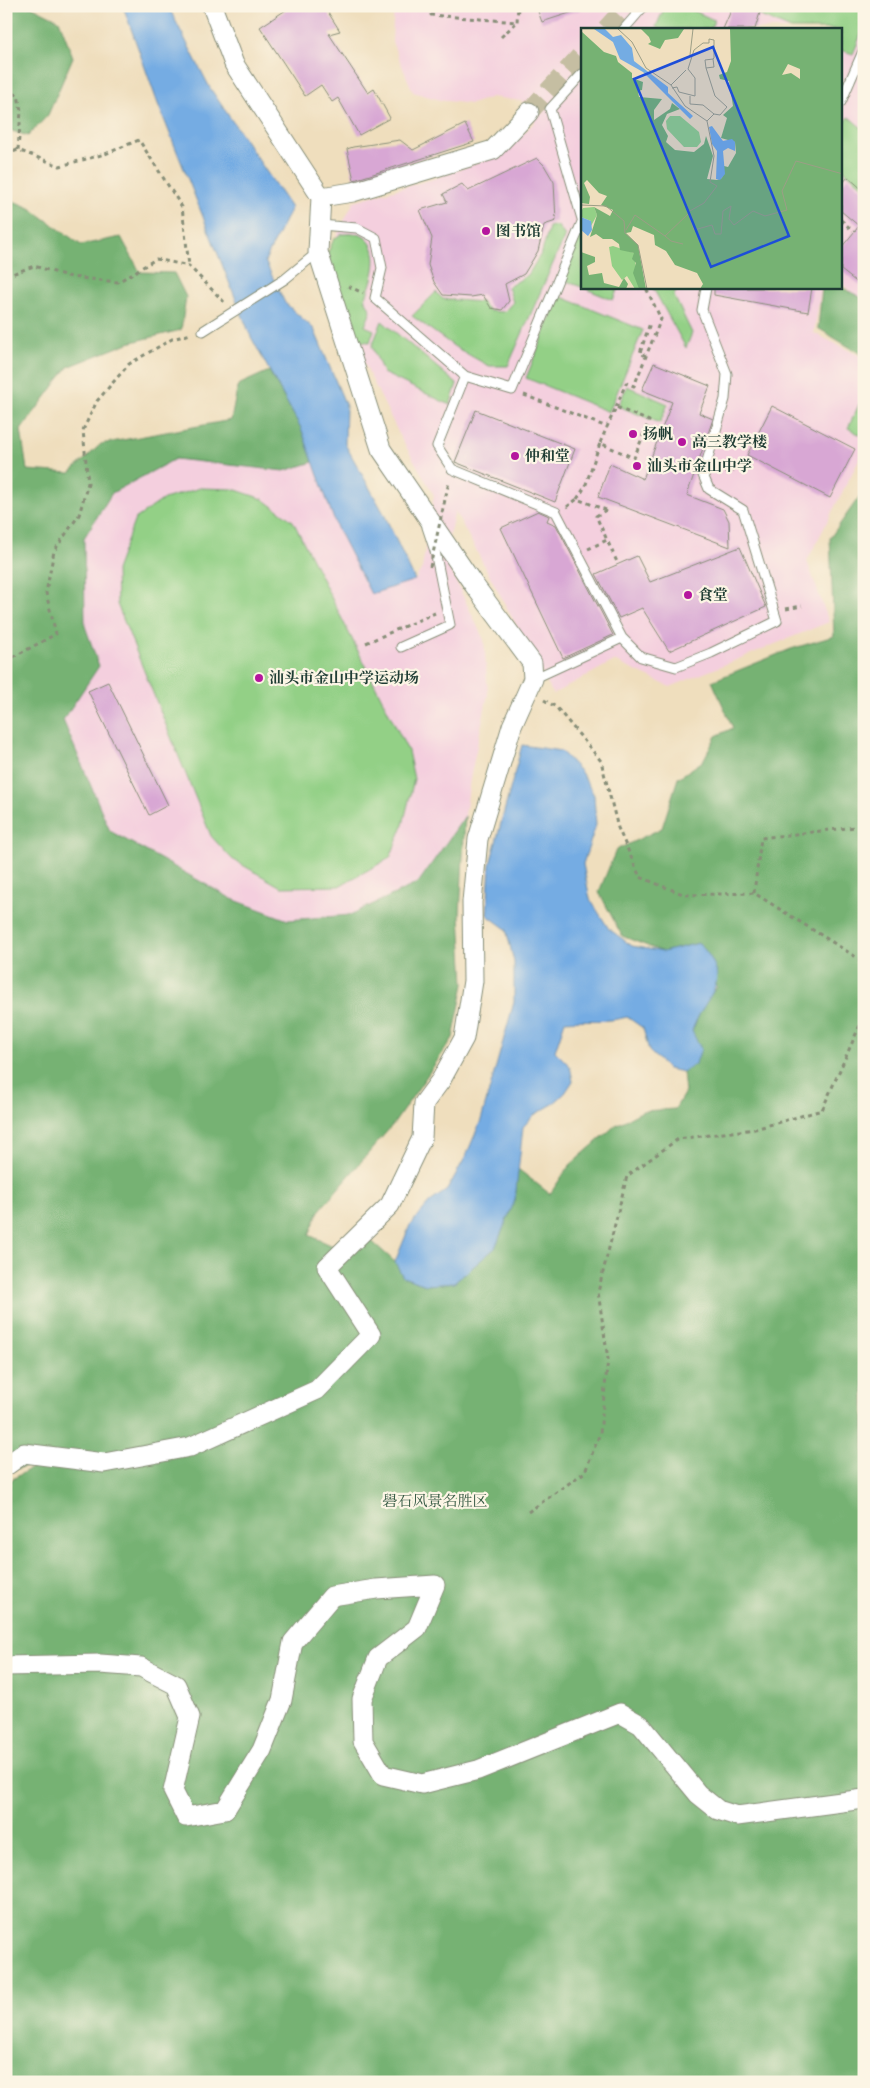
<svg xmlns="http://www.w3.org/2000/svg" width="870" height="2088" viewBox="0 0 870 2088" font-family="Alegreya,'Noto Serif SC',serif">
<rect width="100%" height="100%" fill="#fcf5e5"/>
<filter id="ink" filterUnits="userSpaceOnUse"><feTurbulence type="fractalNoise" baseFrequency=".02" numOctaves="2"/><feDisplacementMap in="SourceGraphic" scale="10" xChannelSelector="R" yChannelSelector="G"/><feConvolveMatrix kernelMatrix="1 2 1 2 8 2 1 2 1" color-interpolation-filters="sRGB"/></filter>
<filter id="wash" filterUnits="userSpaceOnUse"><feTurbulence type="fractalNoise" baseFrequency=".0096" numOctaves="4" result="noise"/><feDisplacementMap in="SourceGraphic" scale="20" xChannelSelector="R" yChannelSelector="G"/><feGaussianBlur stdDeviation="1.12" result="paint"/><feColorMatrix in="noise" values="0 0 0 0 0 0 0 0 0 0 0 0 0 0 0 0 0 1.4 0 .05"/><feComposite in="paint" operator="in"/></filter>
<g filter="url(#wash)">
<rect width="100%" height="100%" fill="#efdebd"/>
<!-- built -->
<path fill="#f4cfde" d="M394 6H864V303L841 283V29H582V288H821L814 333 864 358V394L848 428 864 437V450L807 561 829 622 670 687 614 661 553 694 455 511 444 556 484 640 488 694 470 779 465 816 418 883 350 915 287 920 232 899 110 831 63 720 99 666 85 626 84 538 112 493 175 459 284 471 313 462 337 528 415 580 422 568 434 495 401 438 353 341 325 259 354 201 430 180 502 154 535 122 522 101 492 97 471 104 440 100 413 92 392 42Z"/>
<!-- green -->
<path fill="#93d086" stroke="#59865d" d="M665 6H683L714 20 711 29H660L656 27Z
M762 6H864V27L853 54 841 50V29H791L758 15Z
M849 117 864 130V187L841 168V127Z
M557 225 565 236 508 366H489L455 347 412 316 436 292 443 299 481 302 490 311 504 312 513 302 508 287 528 275 542 252 549 227Z
M582 230V288H618L613 300 562 279Z
M341 234C346 234 356 233 361 235 385 247 372 282 365 299L371 311 365 326 374 330 370 342 353 341 325 259 334 239Z
M653 288H677L674 296 692 333 686 348Z
M559 296 643 330 609 412 526 378Z
M382 321 457 384 450 405 383 373 372 346Z
M627 386 668 404 660 423 618 406Z
M864 394V437L848 428Z
M200 488 233 489 263 499 293 521 408 751 414 779 403 825 390 858 339 886 281 887 232 859 211 836 117 604 116 570 135 519 164 499Z"/>
<!-- forest -->
<path fill="#76b273" stroke="#4a7854" d="M6 6H31L59 20 73 57 48 115 28 136 6 129Z
M6 198 30 208 81 245 121 237 140 272 174 273 186 297 181 330 128 343 68 367 21 430 27 470 70 473 101 444 231 420 238 385 269 371 301 428 313 462 284 471 175 459 112 493 84 538 85 626 99 666 63 720 110 831 232 899 288 920 350 915 418 883 465 816 460 915 464 984 453 1038 395 1122 319 1211 309 1235 346 1252 367 1237 395 1262 403 1277 426 1285 454 1283 495 1248 515 1200 518 1169 550 1194 569 1166 616 1125 643 1111 675 1109 685 1092 683 1072 696 1063 692 1031 704 1003 717 987 699 943 663 952 622 936 599 892 616 850 662 828 678 778 703 761 716 736 733 728 712 681 791 649 834 636 830 538 864 490V2082H6V1512L11 1480 45 1460 6 1472Z
M841 287 864 299V356L818 328 822 288Z"/>
<!-- water -->
<path fill="#74ace3" stroke="#4a748c" d="M123 6H168L210 88 291 208 265 261 285 303 314 329 346 406 345 444 383 512 415 580 371 594 337 528 301 428 251 337 158 104Z
M522 745 561 751 581 772 594 795 596 825 583 864 590 899 609 929 632 946 663 952 699 943C736 984 706 991 692 1031L701 1049 696 1063 683 1072 668 1069 649 1051 643 1028 627 1017C606 1023 587 1019 565 1021L555 1051 570 1066 573 1081 565 1093 553 1104 534 1115 523 1127 515 1200 495 1248 454 1283 426 1285 403 1277 395 1262 410 1225 430 1202 447 1190 466 1156 481 1120 514 1002V962L506 929 487 915 490 864Z"/>
<g id="blocks">
<!-- building -->
<path fill="#d8a7d4" d="M292 6H324L340 31 329 34 368 93 374 89 390 118 359 135 338 98 332 102 321 85 305 96 260 27Z
M536 6H582V9L542 22Z
M733 6H762L755 29H723Z
M465 124 474 142 354 180 347 149 353 147 400 140 413 150Z
M537 158 544 165 554 182 556 221 544 225 538 251 524 274 505 284 509 301 502 310 491 308 483 295 471 297 443 295 434 282 428 265 432 238 420 210 447 202 443 194 462 184 468 191Z
M848 177 864 191V288L841 270V248L859 226 841 211V185Z
M714 288H812L808 312 714 295Z
M654 363 710 386 699 413 713 419 687 495 723 509 729 521 730 547 598 497 610 464 643 479 672 402 642 390Z
M772 406 855 449 830 498 747 455Z
M476 410 575 449 555 502 455 462Z
M538 511 549 516 547 521 556 525 613 635 563 658 501 528Z
M740 547 766 607 669 651 642 608 619 618 596 574 637 556 650 582Z
M108 682 168 805 149 815 88 691Z"/>
</g>
</g>
<g filter="url(#ink)">
<use href="#blocks" fill-opacity="0" stroke="#878e78" stroke-width="1"/>
<g fill="none" stroke-linecap="round" stroke-linejoin="round">
<!-- minor-tunnel -->
<path stroke="#c5bea2" stroke-width="19" stroke-dasharray="19 9" stroke-linecap="butt" d="M606 29 627 6
M529 112 582 54"/>
<defs>
<path id="service" d="M624 29 644 6
M582 74 550 109 582 219
M841 102 864 49
M320 225 357 228 376 238 382 268 375 298 465 376 512 390 582 222
M203 331 285 279 318 252
M465 376 437 446 452 469 556 512 622 638 533 679
M622 638 641 657 676 667 711 653 777 621 743 510 709 489 703 475 725 399 727 374 702 310 706 288
M401 647 450 625 435 551 427 527"/>
<path id="minor" d="M321 197 353 192 493 150 529 112
M6 1466 24 1453 104 1463 190 1447 317 1390 371 1335 327 1267 390 1205 422 1138 424 1103 441 1080 464 1038 473 981 472 902 478 839 512 726 533 679 532 663 474 585 381 449 318 252 321 197 234 64 212 6
M6 1666 100 1664 141 1667 176 1685 190 1717 173 1791 186 1817 225 1810 262 1750 282 1700 293 1642 332 1596 376 1589 435 1585 417 1628 378 1658 362 1699 363 1741 383 1775 422 1784 478 1770 620 1713 641 1725 698 1794 718 1810 737 1816 864 1799"/>
</defs>
<!-- service casing -->
<use href="#service" stroke="#878e78" stroke-width="11"/>
<!-- minor casing -->
<use href="#minor" stroke="#878e78" stroke-width="21"/>
<!-- path -->
<path stroke="#878e78" stroke-width="3" stroke-dasharray="4 4" stroke-linecap="butt" d="M431 6V15L517 22 518 6
M501 37 517 22
M6 91 18 95 21 111 18 150 60 166 105 154 139 140 182 207 189 266
M862 93 864 92
M6 154 18 150
M841 220 853 231
M6 276 34 266 71 277 118 282 156 259 189 266 224 302
M348 286 363 293
M646 356 640 353 650 323
M524 395 607 427 616 407 649 421 634 458 600 443 607 427
M616 407 626 383 634 386 661 319 646 288
M717 473 734 471
M577 499 585 487 600 443
M444 504 449 482
M567 507 577 499 606 510
M606 510 596 516 607 540
M588 549 607 540 618 564
M786 609 802 606
M366 643 435 613
M6 661 56 634 46 593 54 551 79 515 88 483 83 430 97 401 129 364 172 339 191 334
M544 700 556 707 601 761 618 828 640 877 685 895 754 893 864 962
M754 893 761 838 864 826
M528 1512 585 1472 600 1433 608 1359 598 1292 627 1176 678 1139 755 1129 822 1110 864 1016"/>
<!-- service -->
<use href="#service" stroke="#fff" stroke-width="9"/>
<!-- minor -->
<use href="#minor" stroke="#fff" stroke-width="19"/>
<!-- path-bridge -->
<path stroke="#878e78" stroke-width="3" stroke-dasharray="4 4" stroke-linecap="butt" d="M430 567 444 504"/>
</g>
</g>
<!-- markers -->
<g fill="#b5179e" stroke="#fcf5e5" stroke-width="2">
<circle cx="486" cy="231" r="5"/>
<circle cx="633" cy="434" r="5"/>
<circle cx="682" cy="442" r="5"/>
<circle cx="515" cy="456" r="5"/>
<circle cx="637" cy="466" r="5"/>
<circle cx="688" cy="595" r="5"/>
<circle cx="259" cy="678" r="5"/>
</g>
<g text-anchor="middle" stroke-width="4.5" stroke-linejoin="round" paint-order="stroke">
<!-- poi labels -->
<g font-size="15" font-weight="bold" fill="#1f3d34" stroke="#fcf5e5" text-anchor="start">
<text x="496" y="236">图书馆</text>
<text x="643" y="439">扬帆</text>
<text x="692" y="447">高三教学楼</text>
<text x="525" y="461">仲和堂</text>
<text x="647" y="471">汕头市金山中学</text>
<text x="698" y="600">食堂</text>
<text x="269" y="683">汕头市金山中学运动场</text>
</g>
<!-- park labels -->
<g font-size="15" fill="#365a44" stroke="#fcf5e5">
<text x="435" y="1506">礐石风景名胜区</text>
</g>
</g>
<!-- overview -->
<g transform="translate(581 28)">
<rect width="261" height="261" fill="#efdebd"/>
<path d="M89 88H99L118 104 120 114 116 119H103L86 101 85 93ZM13 179 16 187 10 198V193L0 189V184L2 180ZM32 218 53 225 58 261H54L46 248 41 252 31 238 28 219Z" fill="#93d086"/>
<path d="M60 1H103L97 10 84 12 79 21 67 16 70 14 68 9ZM149 1H261V261H119L122 256 116 245 94 237 85 223 74 217 73 207 52 198 50 204 45 205 57 217 65 261H58L52 245 55 235 51 231 53 225 39 222 38 216 31 211H22L15 206 9 209 16 187 13 179 29 188 32 182 20 177 26 168 18 165 6 152 3 155 9 169 8 176 0 175V3L23 24 35 28 37 34 51 45V50L62 54 61 62 57 63 58 69 81 71 73 82V92L89 81 91 75 99 81 86 86 81 97 87 108 85 114 94 122 113 124 123 116 125 108 132 128 126 151 136 152 141 150 143 138 147 139 155 125 154 114 140 110 146 90 142 87 152 78 148 53 139 51 138 47 146 44 150 33ZM207 36 219 41V51L210 45 201 47ZM0 224 14 229V234L6 238 8 247 21 245 23 255 38 259 43 250 47 256 45 261H0Z" fill="#76b273" fill-rule="evenodd"/>
<path d="M13 1H24L32 9 40 7 51 20 53 33 87 59V65L112 88 109 91 62 44 39 31 32 14ZM131 98 142 113 151 111 154 114V123L147 120 142 123 144 146 139 152 135 151 136 123 131 116 128 99ZM0 189 10 193 11 202 7 208 0 202Z" fill="#74ace3"/>
<path fill="none" stroke="#9c9e86" stroke-width="1" d="M37 1 51 14 65 40 90 57 104 78 126 93 133 128 129 154 136 158 123 175 107 184 113 202 131 197 134 206H140L142 183 150 178 148 191 153 197 172 183 184 188 206 182 201 163 215 133 262 146M109 27 112 1M125 40 134 68 146 79 139 87 133 86M90 57 105 42M91 60 96 59 98 64 114 68V50L107 41 113 22 122 15H128V11L133 12V30L132 31 124 32 125 40 133 39 132 31M109 68V76L122 77 133 86 126 93M0 177 25 178 43 193 44 205 57 217 66 261M45 202 54 187 84 208 107 186M84 208 90 213 102 216"/>
<path fill="#1d4ed8" fill-opacity="0.15" stroke="#1d4ed8" stroke-width="2.5" d="M132 19 208 208 130 239 53 51Z"/>
<rect width="261" height="261" fill="none" stroke="#1f3d34" stroke-width="2.5"/>
</g>
<!-- margin -->
<rect width="870" height="2088" fill="none" stroke="#fcf5e5" stroke-width="25"/>
</svg>
